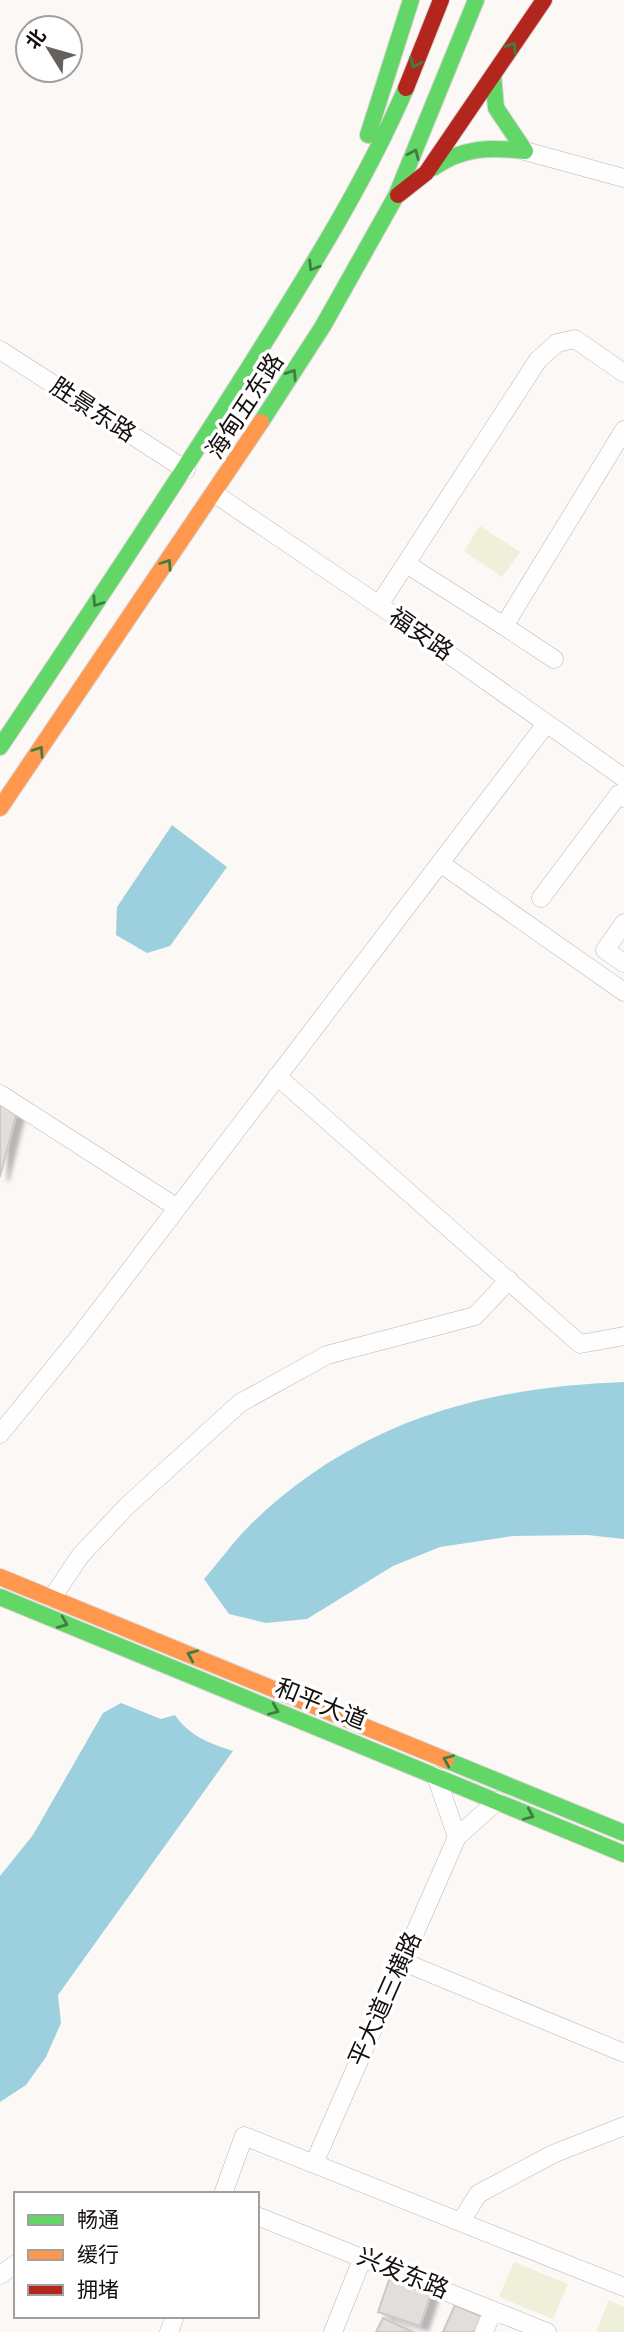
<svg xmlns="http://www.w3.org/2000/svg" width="624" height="2332" viewBox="0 0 624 2332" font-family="Poppins,'Noto Sans SC',sans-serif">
<defs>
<filter id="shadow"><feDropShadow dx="8" dy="4.5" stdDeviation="2" flood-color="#0004"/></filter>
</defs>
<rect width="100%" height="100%" fill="#fbf8f6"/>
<!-- green -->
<path fill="#eef0da" d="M480 526 520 552 502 577 464 551Z
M514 2262 568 2284 553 2319 499 2297Z
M609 2300 624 2307V2332H596Z"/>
<!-- water -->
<path fill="#9dd0de" d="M172 825 227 867 170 946 147 953 116 935 117 907Z
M624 1382V1539L587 1535 513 1536 440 1547 393 1566 307 1619 266 1623 229 1614 204 1579C219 1562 233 1542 249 1526 354 1423 481 1387 624 1382Z
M121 1703 161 1719 175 1715C189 1736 209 1743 233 1751L58 1995 61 2023 46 2057 26 2085 0 2102V1876L33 1835 103 1713Z"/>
<!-- building -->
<path fill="#e2dedb" stroke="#cbc8c5" stroke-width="2" filter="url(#shadow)" d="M0 1104 16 1115 0 1177Z
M389 2280 431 2294 420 2326 378 2312Z
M455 2305 483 2317 476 2332H443Z
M383 2318 413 2332H376Z"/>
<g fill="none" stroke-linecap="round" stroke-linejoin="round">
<defs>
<path id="street" d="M525 151 624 178
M0 350 186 470
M215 494 379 605 624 778
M408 565 504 626 624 430
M379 605 538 360 557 343 575 339 624 373
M504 626 554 659
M440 863 624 992
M541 898 619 794 624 798
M624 923 605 950 624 963
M277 1076 580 1344 624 1336
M0 1094 176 1207
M0 1434 79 1337 546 724
M52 1598 80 1556 127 1506 240 1403 327 1355 475 1316 509 1280
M436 1776 457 1837
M401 1961 624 2053
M315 2161 457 1837 497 1801
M223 2194 244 2136 624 2287
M257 2216 547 2332
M462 2220 478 2194 553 2154 624 2126
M0 2275 16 2264
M169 2332 175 2316
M333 2332 363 2257
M484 2332 493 2310"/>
<path id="fast" d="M493 75 496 108 525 151
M368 135 411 0
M433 168C463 147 490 147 525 151
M261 422 323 326 396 196 476 0
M0 747C86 619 171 491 253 361 308 273 365 183 406 88
M0 1597 624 1854
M446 1760 624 1833"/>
<path id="slow" d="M0 808 261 422
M0 1577 446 1760"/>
<path id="jam" d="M406 88 441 0
M398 195 426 173 544 0"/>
</defs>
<!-- street casing -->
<use href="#street" stroke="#b9b5b3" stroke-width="19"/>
<!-- fast casing -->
<use href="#fast" stroke="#d8d6d5" stroke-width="18"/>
<!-- slow casing -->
<use href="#slow" stroke="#d8d6d5" stroke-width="18"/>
<!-- jam casing -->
<use href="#jam" stroke="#d8d6d5" stroke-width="18"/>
<!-- street -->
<use href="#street" stroke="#fefefe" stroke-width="18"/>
<!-- fast -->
<use href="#fast" stroke="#63d668" stroke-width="16"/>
<!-- slow -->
<use href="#slow" stroke="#ff974d" stroke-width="16"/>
<!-- jam -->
<use href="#jam" stroke="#b3261e" stroke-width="16"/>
</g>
<!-- one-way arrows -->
<defs><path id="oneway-chevron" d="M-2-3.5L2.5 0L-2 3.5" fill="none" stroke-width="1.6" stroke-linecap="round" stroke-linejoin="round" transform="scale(1.75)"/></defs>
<g stroke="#407d40">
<use href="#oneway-chevron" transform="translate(512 47) rotate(-56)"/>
<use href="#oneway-chevron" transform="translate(415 63) rotate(113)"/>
<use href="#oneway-chevron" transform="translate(414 154) rotate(-67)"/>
<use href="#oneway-chevron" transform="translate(313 266) rotate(122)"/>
<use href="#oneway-chevron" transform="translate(292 374) rotate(-57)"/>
<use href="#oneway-chevron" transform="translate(167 564) rotate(-56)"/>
<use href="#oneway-chevron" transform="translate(97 602) rotate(124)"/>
<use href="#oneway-chevron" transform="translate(39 751) rotate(-56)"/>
<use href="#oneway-chevron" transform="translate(63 1623) rotate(22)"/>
<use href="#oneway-chevron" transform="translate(192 1655) rotate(-157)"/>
<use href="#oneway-chevron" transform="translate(274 1710) rotate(23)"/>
<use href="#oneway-chevron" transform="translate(448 1760) rotate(-157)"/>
<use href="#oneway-chevron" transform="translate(529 1815) rotate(23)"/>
</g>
<g text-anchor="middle" stroke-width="7" stroke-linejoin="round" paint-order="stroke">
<!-- street labels -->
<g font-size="24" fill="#15100e" stroke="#fff">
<text transform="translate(245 406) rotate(-57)" y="8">海甸五东路</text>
<text transform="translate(93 410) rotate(33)" y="8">胜景东路</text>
<text transform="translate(421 634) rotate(35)" y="8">福安路</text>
<text transform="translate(321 1704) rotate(22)" y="8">和平大道</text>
<text transform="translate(385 1999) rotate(-66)" y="8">平大道三横路</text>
<text transform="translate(403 2273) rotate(22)" y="8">兴发东路</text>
</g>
</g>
<!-- legend -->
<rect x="14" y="2192" width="245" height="126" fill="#ffffff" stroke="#a19f9f" stroke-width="2"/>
<rect x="28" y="2215" width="35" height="10" fill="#63d668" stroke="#a19f9f" stroke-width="2"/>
<text x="77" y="2227" font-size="21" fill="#15100e">畅通</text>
<rect x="28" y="2250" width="35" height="10" fill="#ff974d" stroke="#a19f9f" stroke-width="2"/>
<text x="77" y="2262" font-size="21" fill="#15100e">缓行</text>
<rect x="28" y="2285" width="35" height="10" fill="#b3261e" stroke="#a19f9f" stroke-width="2"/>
<text x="77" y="2297" font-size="21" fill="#15100e">拥堵</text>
<!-- north arrow -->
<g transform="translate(49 49) rotate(307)"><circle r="33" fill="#ffffff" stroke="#a19f9f" stroke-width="2"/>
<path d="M0-5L12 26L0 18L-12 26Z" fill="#66615f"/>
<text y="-10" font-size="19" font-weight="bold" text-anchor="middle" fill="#15100e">北</text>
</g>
</svg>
